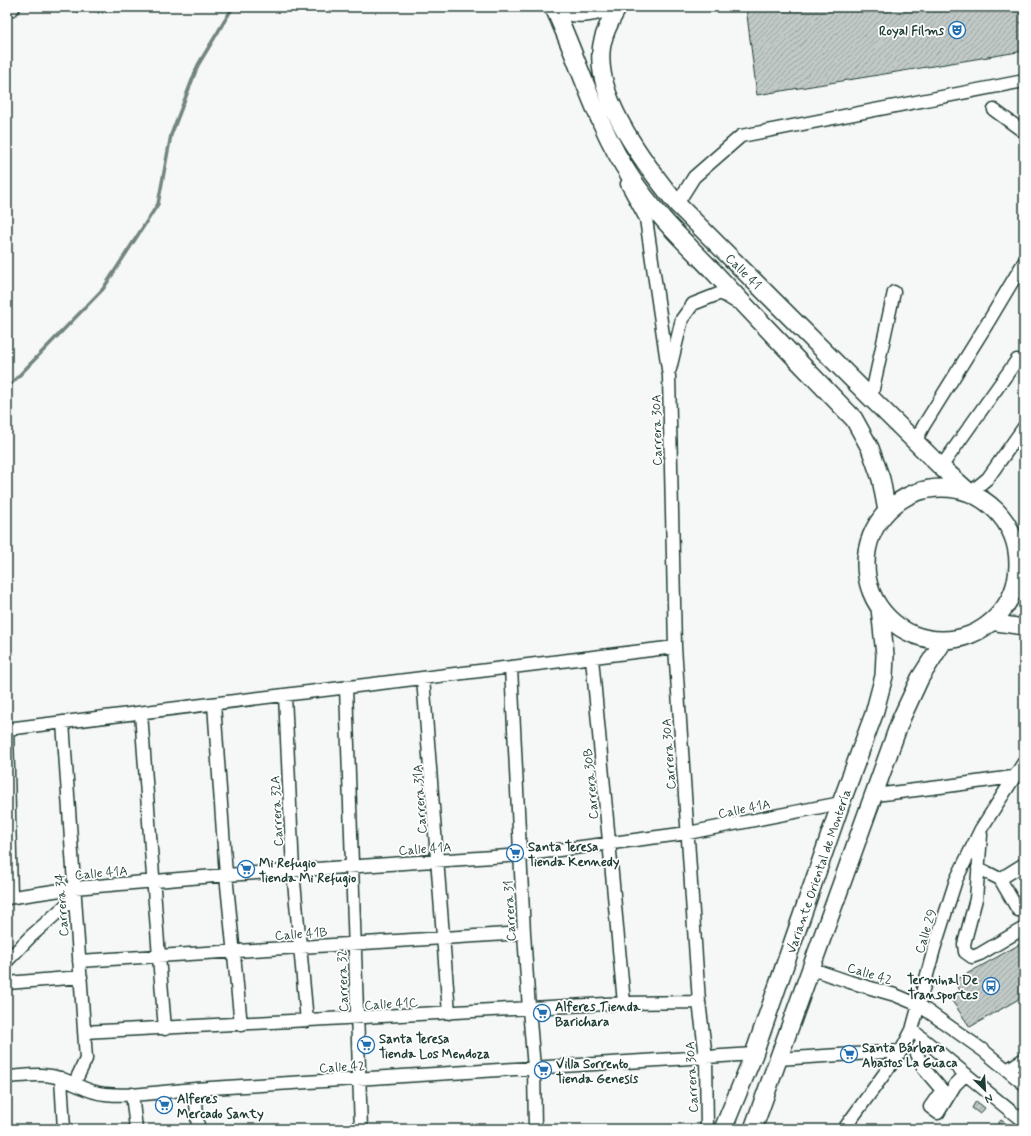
<svg xmlns="http://www.w3.org/2000/svg" width="1031" height="1136" viewBox="0 0 1031 1136" font-family="Mynerve,sans-serif">
<style>
.lines{fill:none;stroke-linecap:round;stroke-linejoin:round}
.stream{stroke:#72857f;stroke-width:3.5}
.building{fill:url(#building-hatch);stroke:#1f3d34}
.minor-casing{stroke:#1f3d34;stroke-width:15}
.major-casing{stroke:#1f3d34;stroke-width:18}
.highway-casing{stroke:#1f3d34;stroke-width:20}
.path{stroke:#1f3d34;stroke-width:2;stroke-dasharray:1 3;stroke-linecap:butt}
.minor{stroke:#fff;stroke-width:12}
.major{stroke:#fff;stroke-width:15}
.highway{stroke:#fff;stroke-width:17}
.path-bridge{stroke:#1f3d34;stroke-width:2;stroke-dasharray:1 3;stroke-linecap:butt}
.labels{text-anchor:middle;stroke-width:3.5;stroke-linejoin:round;paint-order:stroke}
.poi-label{font-size:13px;font-weight:bold;fill:#1f3d34;stroke:#fff;text-anchor:start}
.street-label{font-size:13px;fill:#1f3d34;stroke:#fff}
</style>
<defs>
<pattern id="building-hatch" width="6" height="6" patternUnits="userSpaceOnUse"><rect width="6" height="6" fill="#c0c9c6"/><path d="M-1 1l2-2M0 6l6-6M5 7l2-2" fill="none" stroke="#9ba4a2"/></pattern>
</defs>
<rect width="100%" height="100%" fill="#f6f7f7"/>
<filter id="ink" filterUnits="userSpaceOnUse"><feTurbulence type="fractalNoise" baseFrequency=".025" numOctaves="2"/><feDisplacementMap in="SourceGraphic" scale="8" xChannelSelector="R" yChannelSelector="G"/><feConvolveMatrix kernelMatrix="1 2 1 2 8 2 1 2 1" color-interpolation-filters="sRGB"/></filter>
<g filter="url(#ink)">
<g class="lines">
<!-- stream -->
<path class="stream" d="M7 388 103 289 158 204 171 135 198 65 233 7"/>
</g>
<!-- building -->
<path class="building" d="M746 7H1024V51L757 95Z
M1024 942V996L970 1027 950 998 961 992 954 981Z
M976 1101 985 1108 980 1114 972 1108Z
M1001 1120 1014 1129H994Z"/>
<g class="lines">
<!-- minor casing -->
<g class="minor-casing">
<path id="minor" d="M994 110 1024 132
M627 184 646 219 669 376 675 647 699 1002 706 1057 707 1129
M677 204 694 177 741 136 1024 81
M670 369 682 319 693 304 721 293 736 302
M871 398 894 292
M915 442 924 425 987 324 1024 262
M941 467 1017 360
M970 493 988 478 1024 427
M592 658 624 1003
M511 667 524 933 529 1009 534 1068 535 1129
M423 678 449 1013
M346 687 361 1129
M285 695 293 871 307 1021
M214 704 226 875 241 1025
M141 713 159 957 165 1029
M63 722 86 1059 74 1084
M7 729 675 647
M7 729 11 897
M875 795 940 787 1013 777
M981 835 976 899 964 944 965 952 972 957 980 954 1024 928
M978 868 1000 879 1018 910
M1000 879 1024 864
M7 898 74 888 226 875 521 855 688 833 841 803
M7 961 30 937 75 897
M79 961 524 933
M812 969 850 982 895 995 919 1005 984 1051 1024 1084
M7 983 81 977
M912 1030 1024 1122
M84 1032 624 1003 699 1002
M924 1040 919 1047 917 1054 924 1069 942 1090 930 1107 938 1113 955 1085 966 1074
M778 1059 901 1051
M1007 1070 1024 1059
M7 1077C25 1076 45 1072 62 1079 77 1084 89 1093 105 1094 135 1097 166 1091 195 1089L754 1054
M61 1078 64 1129
M195 1089 198 1129
M132 1094 136 1129
M844 1129 901 1051 912 1030 934 949 956 880 981 829 1024 762"/>
</g>
<!-- major casing -->
<g class="major-casing">
<path id="major" d="M1013 536 1024 548
M990 622 1024 627"/>
</g>
<!-- highway casing -->
<g class="highway-casing">
<path id="highway" d="M552 7C570 15 590 15 609 7
M618 7C610 21 602 36 601 52 597 102 647 167 677 204L871 398 941 467 970 493
M7 8 11 7
M554 8C580 64 596 124 630 176 653 212 685 242 714 272 760 322 807 370 854 419L870 448 881 479 887 511
M866 564a76 76 0 1 1 152 0a76 76 0 1 1-152 0Z
M723 1129 754 1054 841 803 874 714 884 676 885 655 880 608
M753 1129 901 719 920 678 944 640"/>
</g>
<!-- path -->
<path class="path" d="M73 7 74 12 118 7
M106 12 130 10V7"/>
<!-- minor -->
<use href="#minor" class="minor"/>
<!-- major -->
<use href="#major" class="major"/>
<!-- highway -->
<use href="#highway" class="highway"/>
<!-- path-bridge -->
<path class="path-bridge" d="M95 7 96 13 106 12"/>
</g>
</g>
<!-- icons -->
<defs>
<g id="theatre-ring" transform="scale(0.9)"><circle r="9.5" fill="#fff" stroke="#1f6fb2" stroke-width="1.5"/><path d="M-5-5.5Q0-4 5-5.5V0Q5 5 0 6Q-5 5-5 0ZM-3.3-2.5H-1v1.5H-3.3ZM1-2.5H3.3v1.5H1ZM-2.8 1Q0 5.5 2.8 1Z" fill="#1f6fb2"/></g>
<g id="supermarket-ring" transform="scale(0.9)"><circle r="9.5" fill="#fff" stroke="#1f6fb2" stroke-width="1.5"/><path d="M-6-5.5h2.5l.6 2H6L4.5 2H-2.5L-4.4-4H-6ZM-1.5 3.2a1.3 1.3 0 1 0 .1 0ZM3 3.2a1.3 1.3 0 1 0 .1 0Z" fill="#1f6fb2"/></g>
<g id="bus-ring" transform="scale(0.9)"><circle r="9.5" fill="#fff" stroke="#1f6fb2" stroke-width="1.5"/><path d="M-5-6H5V4H4V6H2V4H-2V6H-4V4H-5ZM-3.5-4V0h7V-4ZM-3.5 1.2v1.5H-2V1.2ZM2 1.2v1.5H3.5V1.2Z" fill="#1f6fb2"/></g>
</defs>
<g fill-rule="evenodd">
<use href="#theatre-ring" x="957" y="30"/>
<use href="#supermarket-ring" x="515" y="853"/>
<use href="#supermarket-ring" x="246" y="869"/>
<use href="#bus-ring" x="991" y="986"/>
<use href="#supermarket-ring" x="542" y="1013"/>
<use href="#supermarket-ring" x="366" y="1045"/>
<use href="#supermarket-ring" x="849" y="1054"/>
<use href="#supermarket-ring" x="543" y="1070"/>
<use href="#supermarket-ring" x="164" y="1105"/>
</g>
<g class="labels">
<!-- poi labels -->
<g class="poi-label">
<text x="944" y="35" text-anchor="end">Royal Films</text>
<text x="528" y="851">Santa Teresa<tspan x="528" dy="15">Tienda Kennedy</tspan></text>
<text x="259" y="867">Mi Refugio<tspan x="259" dy="15">Tienda Mi Refugio</tspan></text>
<text x="978" y="984" text-anchor="end">Terminal De<tspan x="978" dy="15">Transportes</tspan></text>
<text x="555" y="1011">Alferes Tienda<tspan x="555" dy="15">Barichara</tspan></text>
<text x="379" y="1043">Santa Teresa<tspan x="379" dy="15">Tienda Los Mendoza</tspan></text>
<text x="862" y="1052">Santa Bárbara<tspan x="862" dy="15">Abastos La Guaca</tspan></text>
<text x="556" y="1068">Villa Sorrento<tspan x="556" dy="15">Tienda Genesis</tspan></text>
<text x="177" y="1103">Alferes<tspan x="177" dy="15">Mercado Santy</tspan></text>
</g>
<!-- street labels -->
<g class="street-label">
<text transform="translate(744 271) rotate(45)" y="5">Calle 41</text>
<text transform="translate(656 430) rotate(-91)" y="5">Carrera 30A</text>
<text transform="translate(668 754) rotate(-94)" y="5">Carrera 30A</text>
<text transform="translate(590 784) rotate(-95)" y="5">Carrera 30B</text>
<text transform="translate(419 799) rotate(-94)" y="5">Carrera 31A</text>
<text transform="translate(744 808) rotate(-11)" y="5">Calle 41A</text>
<text transform="translate(276 811) rotate(-93)" y="5">Carrera 32A</text>
<text transform="translate(425 848) rotate(-4)" y="5">Calle 41A</text>
<text transform="translate(818 871) rotate(-71)" y="5">Variante Oriental de Montería</text>
<text transform="translate(101 872) rotate(-5)" y="5">Calle 41A</text>
<text transform="translate(61 905) rotate(-94)" y="5">Carrera 34</text>
<text transform="translate(509 911) rotate(-93)" y="5">Carrera 31</text>
<text transform="translate(925 931) rotate(-73)" y="5">Calle 29</text>
<text transform="translate(301 933) rotate(-4)" y="5">Calle 41B</text>
<text transform="translate(870 973) rotate(17)" y="5">Calle 42</text>
<text transform="translate(342 981) rotate(-92)" y="5">Carrera 32</text>
<text transform="translate(391 1003) rotate(-3)" y="5">Calle 41C</text>
<text transform="translate(342 1066) rotate(-3)" y="5">Calle 42</text>
<text transform="translate(691 1077) rotate(-93)" y="5">Carrera 30A</text>
</g>
</g>
<!-- margin -->
<rect width="1031" height="1136" fill="none" stroke="#fff" stroke-width="24"/>
<rect x="12" y="12" width="1007" height="1112" fill="none" stroke="#1f3d34" stroke-width="1.5" filter="url(#ink)"/>
<!-- north arrow -->
<g transform="translate(985 1090) rotate(155)" stroke="#ffffff" stroke-width="3" paint-order="stroke">
<path d="M0-3L7 15L0 10L-7 15Z" fill="#1f3d34"/>
<text y="-6" font-size="11" font-weight="bold" text-anchor="middle" fill="#1f3d34">N</text>
</g>
</svg>
